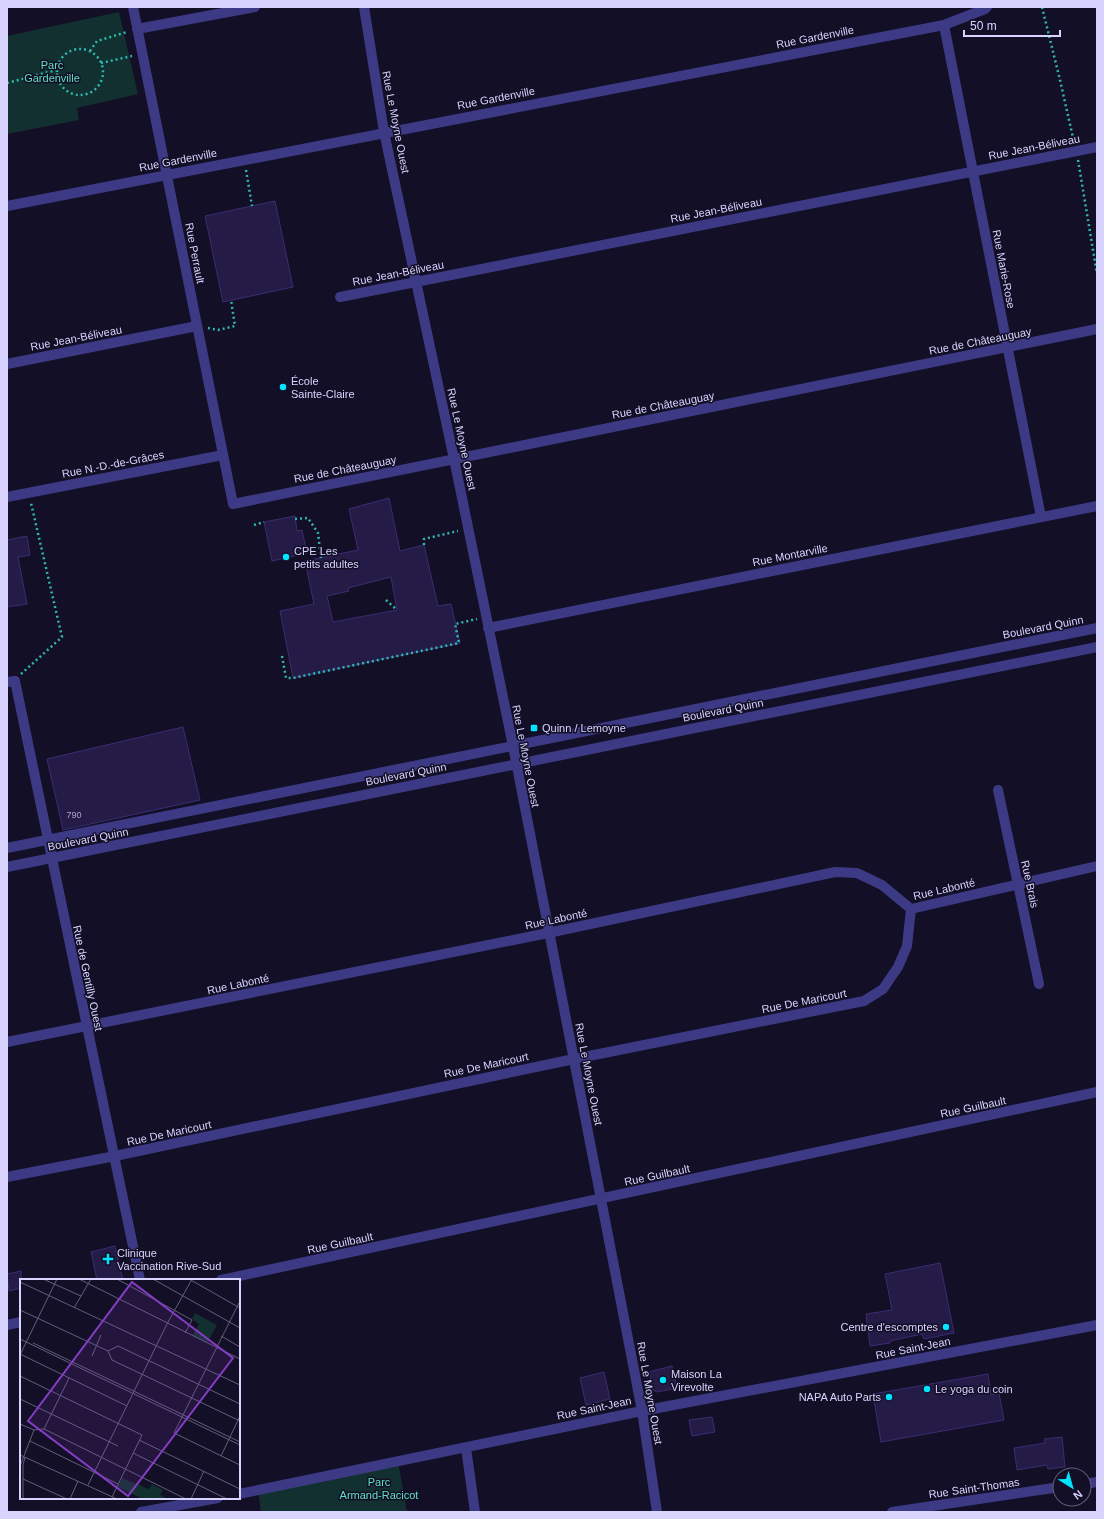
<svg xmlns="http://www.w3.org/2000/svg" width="1104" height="1519" viewBox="0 0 1104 1519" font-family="Arial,sans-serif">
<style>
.green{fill:#12302f}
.building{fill:#241b47;stroke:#3b2d73;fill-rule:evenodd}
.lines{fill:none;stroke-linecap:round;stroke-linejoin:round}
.path{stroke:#2fb8b0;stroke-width:2.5;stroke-dasharray:2 3;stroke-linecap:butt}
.minor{stroke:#3d3a85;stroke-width:10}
.poi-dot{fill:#00e5ff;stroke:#130f26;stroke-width:1.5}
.labels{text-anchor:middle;stroke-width:3;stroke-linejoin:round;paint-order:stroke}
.number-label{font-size:9px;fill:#aca6d1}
.street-label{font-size:11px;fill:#d9d4ff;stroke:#130f26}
.park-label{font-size:11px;fill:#5fe0c0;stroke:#130f26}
.poi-label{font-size:11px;fill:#d9d4ff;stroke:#130f26;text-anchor:start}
.inset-road{fill:none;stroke:#625e7d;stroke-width:1}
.view{fill:#843dc5;fill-opacity:0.15;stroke:#843dc5;stroke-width:2}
.inset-edge{fill:none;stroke:#d9d4ff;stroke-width:2}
</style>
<rect width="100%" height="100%" fill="#130f26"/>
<!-- green -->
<path class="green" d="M119 12 138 94 77 108 79 120 7 134V36Z
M398 1461 407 1512H261L258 1491Z"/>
<!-- building -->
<path class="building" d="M275 201 293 287 223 302 205 216Z
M389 498 400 551 424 545 438 606 451 604 460 643 293 678 280 611 314 604 305 561 358 550 349 509ZM391 577 397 610 333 622 327 596 349 591 348 588Z
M295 516 297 531 302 530 307 553 272 561 264 522Z
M27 536 30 555 18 557 27 604 7 607V540Z
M183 727 200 800 63 830 47 759Z
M115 1246 123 1280H97L91 1252Z
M940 1263 954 1333 924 1339 922 1334 890 1341V1343L870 1346 866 1314 892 1310 885 1274Z
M21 1271V1288L9 1291 7 1274Z
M672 1366 677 1388 657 1392 653 1390 649 1372Z
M604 1372 610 1399 586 1405 580 1378Z
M988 1374 991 1395 999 1393 1004 1420 881 1442 873 1394Z
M712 1417 715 1432 692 1436 689 1420Z
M1062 1437 1065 1467 1048 1469 1047 1465 1017 1470 1014 1448 1045 1443 1044 1439Z"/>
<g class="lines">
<!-- path -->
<path class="path" d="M1042 7 1060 80 1074 142
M57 72a23 23 0 1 1 46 0a23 23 0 1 1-46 0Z
M90 51 97 41 127 32
M101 63 132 56
M7 83 56 70
M1078 160 1097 274
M246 170 252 206
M208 328 218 330 235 326 231 300
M295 519 308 518 318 533 321 558
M254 525 264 522
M424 545V539L458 531
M386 600 397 610
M282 656 286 678H293L459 643 455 624 477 619
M21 674 62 637 31 503"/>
<!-- minor -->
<path class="minor" d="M133 7 233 504 1097 329
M364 7 384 132 454 459 513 746 601 1199 642 1411 657 1512
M944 25 1041 517
M137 29 255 7
M7 206 944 25 985 9 987 7
M340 297 1097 147
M7 364 197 326
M7 497 223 455
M488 628 1097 506
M7 682 15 681 140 1280
M998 790 1039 984
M7 848 1097 628
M7 867 1097 647
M911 909 1097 866
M7 1042 548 933 835 872 857 873 882 885 911 909
M7 1177 115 1156 574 1059 864 1001 883 989 898 967 907 946 911 909
M221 1280 1097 1092
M7 1325 21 1322
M466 1448 475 1512
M1084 1484 1097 1482
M239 1494 642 1411 1097 1325
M141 1512 218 1498
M892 1512 1060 1487"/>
</g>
<!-- markers -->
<g class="poi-dot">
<circle cx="283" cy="387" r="4"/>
<circle cx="286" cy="557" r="4"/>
<rect x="530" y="724" width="8" height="8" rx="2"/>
<path d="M106 1253h4v4h4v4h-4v4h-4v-4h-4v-4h4z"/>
<circle cx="946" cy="1327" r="4"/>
<circle cx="663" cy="1380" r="4"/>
<circle cx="927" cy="1389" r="4"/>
<circle cx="889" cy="1397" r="4"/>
</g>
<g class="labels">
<!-- number labels -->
<g class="number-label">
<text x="74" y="818">790</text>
</g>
<!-- street labels -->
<g class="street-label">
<text transform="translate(815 37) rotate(-11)" y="4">Rue Gardenville</text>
<text transform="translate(496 98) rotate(-11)" y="4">Rue Gardenville</text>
<text transform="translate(396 122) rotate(79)" y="4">Rue Le Moyne Ouest</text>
<text transform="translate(1034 147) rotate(-11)" y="4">Rue Jean-Béliveau</text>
<text transform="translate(178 160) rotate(-11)" y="4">Rue Gardenville</text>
<text transform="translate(716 210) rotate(-11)" y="4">Rue Jean-Béliveau</text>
<text transform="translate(195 253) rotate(79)" y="4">Rue Perrault</text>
<text transform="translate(1004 269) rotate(79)" y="4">Rue Marie-Rose</text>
<text transform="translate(398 273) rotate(-11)" y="4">Rue Jean-Béliveau</text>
<text transform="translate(76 338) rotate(-11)" y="4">Rue Jean-Béliveau</text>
<text transform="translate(980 341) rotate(-11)" y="4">Rue de Châteauguay</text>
<text transform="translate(663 405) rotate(-11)" y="4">Rue de Châteauguay</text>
<text transform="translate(462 439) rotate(78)" y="4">Rue Le Moyne Ouest</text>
<text transform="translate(113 464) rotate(-11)" y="4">Rue N.-D.-de-Grâces</text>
<text transform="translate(345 469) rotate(-11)" y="4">Rue de Châteauguay</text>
<text transform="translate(790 555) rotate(-11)" y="4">Rue Montarville</text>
<text transform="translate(1043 627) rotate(-11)" y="4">Boulevard Quinn</text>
<text transform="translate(723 710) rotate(-11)" y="4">Boulevard Quinn</text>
<text transform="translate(526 756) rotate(79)" y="4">Rue Le Moyne Ouest</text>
<text transform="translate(406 774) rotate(-11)" y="4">Boulevard Quinn</text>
<text transform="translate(88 839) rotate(-11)" y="4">Boulevard Quinn</text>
<text transform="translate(1030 884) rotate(78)" y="4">Rue Brais</text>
<text transform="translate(944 889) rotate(-13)" y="4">Rue Labonté</text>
<text transform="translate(556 919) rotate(-12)" y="4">Rue Labonté</text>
<text transform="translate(88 978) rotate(78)" y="4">Rue de Gentilly Ouest</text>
<text transform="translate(238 984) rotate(-12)" y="4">Rue Labonté</text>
<text transform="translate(804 1001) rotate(-11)" y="4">Rue De Maricourt</text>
<text transform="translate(486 1065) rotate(-12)" y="4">Rue De Maricourt</text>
<text transform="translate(589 1074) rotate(79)" y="4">Rue Le Moyne Ouest</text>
<text transform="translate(973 1107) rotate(-12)" y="4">Rue Guilbault</text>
<text transform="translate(169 1133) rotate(-12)" y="4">Rue De Maricourt</text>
<text transform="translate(657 1175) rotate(-12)" y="4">Rue Guilbault</text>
<text transform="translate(340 1243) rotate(-12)" y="4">Rue Guilbault</text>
<text transform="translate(913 1348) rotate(-11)" y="4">Rue Saint-Jean</text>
<text transform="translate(650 1393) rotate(80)" y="4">Rue Le Moyne Ouest</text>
<text transform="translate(594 1408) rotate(-12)" y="4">Rue Saint-Jean</text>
<text transform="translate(974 1488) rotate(-8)" y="4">Rue Saint-Thomas</text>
</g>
<!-- park labels -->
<g class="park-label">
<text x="52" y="69">Parc<tspan x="52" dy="13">Gardenville</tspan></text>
<text x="379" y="1486">Parc<tspan x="379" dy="13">Armand-Racicot</tspan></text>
</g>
<!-- poi labels -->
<g class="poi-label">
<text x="291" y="385">École<tspan x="291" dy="13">Sainte-Claire</tspan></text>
<text x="294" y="555">CPE Les<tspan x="294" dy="13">petits adultes</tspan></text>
<text x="542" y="732">Quinn / Lemoyne</text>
<text x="117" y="1257">Clinique<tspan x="117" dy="13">Vaccination Rive-Sud</tspan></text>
<text x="938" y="1331" text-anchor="end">Centre d'escomptes</text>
<text x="671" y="1378">Maison La<tspan x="671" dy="13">Virevolte</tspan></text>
<text x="935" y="1393">Le yoga du coin</text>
<text x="881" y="1401" text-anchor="end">NAPA Auto Parts</text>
</g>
</g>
<!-- overview -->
<g transform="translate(20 1279)">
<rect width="220" height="220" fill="#130f26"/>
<path d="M175 34 197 46 187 64 172 57 179 45 172 40ZM102 199 129 210 132 205 143 211 140 216 148 220H123L98 208Z" fill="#12302f"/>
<path class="inset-road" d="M23 0 61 17M59 0 220 80M97 0 172 41 165 54M133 0 220 49M169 0 220 29M0 3 220 106M220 22 154 154 220 186M54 29 71 0M0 31 88 72 92 81 220 142M201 57 220 68M0 60 220 166M13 64 220 163M88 72 98 67 220 125M0 75 107 127M0 76 37 0M72 77 81 56M0 97 122 156 92 218M0 120 98 167M0 145 14 151 24 150 166 220M24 150 49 99M119 161 220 210M10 162 98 205M113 174 207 220M0 176 97 220M201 177 220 137M0 187 14 151M3 200 47 220M68 206 147 45 172 0M3 220V186L5 178M50 220 58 202M171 220 184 192"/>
<path class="view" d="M112 3 213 79 108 217 8 142Z"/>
<rect width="220" height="220" class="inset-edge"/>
</g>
<!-- border -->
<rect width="1104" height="1519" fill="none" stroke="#d9d4ff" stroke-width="16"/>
<!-- north arrow -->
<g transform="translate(1072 1487) rotate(143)"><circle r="19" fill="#130f26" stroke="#625e7d"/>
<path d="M0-3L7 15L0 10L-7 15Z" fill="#00e5ff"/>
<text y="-6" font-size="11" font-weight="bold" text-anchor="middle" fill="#d9d4ff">N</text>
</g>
<!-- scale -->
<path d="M964 30v6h96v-6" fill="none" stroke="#d9d4ff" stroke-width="2"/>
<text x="970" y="30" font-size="12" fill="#d9d4ff" stroke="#130f26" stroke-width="3" paint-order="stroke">50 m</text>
</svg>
